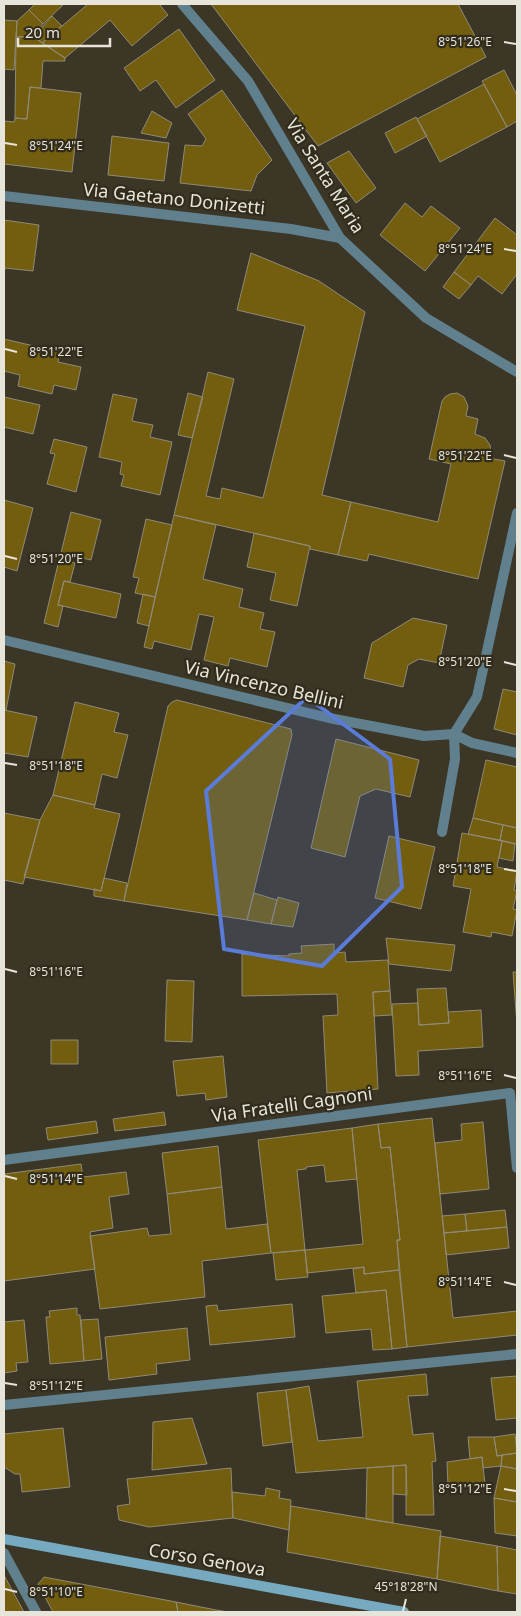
<svg xmlns="http://www.w3.org/2000/svg" width="521" height="1616" viewBox="0 0 521 1616" font-family="'Noto Sans',sans-serif">
<style>
.building{fill:#725e0e;stroke:#908a76}
.lines{fill:none;stroke-linecap:round;stroke-linejoin:round}
.minor{stroke:#60808e;stroke-width:10}
.secondary{stroke:#75aac0;stroke-width:10}
.marked{fill:#5a7bd8;fill-opacity:0.2;stroke:#5a7bd8;stroke-width:4;stroke-linejoin:round}
.ticks{fill:none;stroke:#e7e4d9;stroke-width:2}
.labels{text-anchor:middle;stroke-width:4.5;stroke-linejoin:round;paint-order:stroke}
.street-label{font-size:18px;fill:#e7e4d9;stroke:#312c1b}
.ticks-label{font-size:12px;text-anchor:middle;fill:#e7e4d9;stroke:#312c1b;stroke-width:4.5;stroke-linejoin:round;paint-order:stroke}
</style>
<rect width="100%" height="100%" fill="#3b3625"/>
<!-- building -->
<path class="building" d="M35 4H64L43 24 29 10Z
M88 4H159L168 15 132 46 110 20 65 58 42 43Z
M211 4H458L486 57 318 146Z
M29 10 43 24 34 37H16L17 21Z
M52 16 62 26 42 43 34 37Z
M4 20 17 21 14 70 4 69Z
M179 29 215 80 176 108 156 80 140 91 124 68Z
M16 37H34L65 58V61H43L41 88 30 87 27 119 15 118Z
M504 70 517 95V121L507 127 482 81Z
M484 84 507 127 440 162 417 119Z
M30 87 81 93 72 172 4 164V121L14 122 15 118 27 119Z
M222 90 272 160 257 175 251 191 180 183 185 145 202 146 206 139 188 114Z
M152 111 172 123 166 138 141 133Z
M416 117 427 136 395 153 385 133Z
M112 136 169 143 164 181 108 175Z
M349 151 376 188 356 203 327 163Z
M405 203 422 217 431 206 460 228 425 271 380 235Z
M495 218 517 235V274L502 294 478 276 471 285 454 272Z
M4 220 39 225 33 271 5 268 4 274Z
M251 253 319 281 365 312 322 495 351 502 338 555 310 549V546L174 515 208 372 234 379 206 496 220 499 222 488 263 498 305 326 237 310Z
M454 272 471 285 459 299 443 287Z
M4 339 60 352 58 362 81 367 76 390 54 385 52 394 18 386 20 375 4 371Z
M188 393 203 397 192 438 178 435Z
M457 393 464 397 468 406 466 416 478 419 475 434 485 438 490 445 491 452 489 458 505 461 478 579 369 554 367 561 338 555 351 502 438 522 451 464 429 459 442 401 445 397 450 394Z
M113 394 137 399 132 421 153 425 150 437 172 442 160 495 121 486 124 475 120 474 122 462 99 457Z
M4 397 40 405 33 434 4 427Z
M54 439 87 447 76 492 47 484 55 454 50 453Z
M4 500 33 508 17 571 4 567Z
M71 512 101 520 91 560 61 553Z
M174 515 216 525 203 579 243 589 239 607 264 613 260 629 275 632 267 667 230 658 228 666 204 660 214 617 199 614 191 650 154 641 152 649 144 647Z
M146 519 172 525 155 597 135 593 139 578 133 577Z
M254 533 310 546 297 606 270 600 276 573 247 567Z
M59 560 75 563 70 582 64 581 58 605 63 606 58 627 44 623Z
M64 581 121 594 116 618 58 605Z
M143 594 155 597 149 626 137 623Z
M413 618 447 625 439 663 419 659 408 665 403 687 364 678 372 643Z
M4 661 15 664 6 710H4Z
M503 689 517 692V735L494 729Z
M177 700 291 729 292 735 247 920 124 901 168 706 172 702Z
M75 702 119 713 114 732 128 735 117 778 102 774 95 805 53 795Z
M4 710 37 717 28 757 4 753Z
M336 739 419 760 410 797 376 789 360 796 345 857 311 848Z
M486 760 517 767V828L473 818Z
M53 795 95 805 94 808 120 814 101 891 24 877 40 820Z
M4 813 40 820 23 884 4 880Z
M473 818 503 825 500 840 468 834Z
M503 825 517 828V844L500 840Z
M462 833 502 841 497 867 517 871 514 890 517 891 513 909 517 910 512 936 492 932 491 937 463 932 471 889 453 886Z
M389 836 435 847 421 909 375 898Z
M502 841 515 844 513 861 499 858Z
M104 878 127 883 124 901 94 896V889L101 891Z
M254 893 277 900 271 924 247 920Z
M278 897 299 903 293 927 271 924Z
M386 938 455 945 451 971 389 964Z
M334 944V953L345 952 346 962 388 960 390 991 373 992 378 1089 327 1093 323 1016 338 1015 337 994 242 996V954L289 956V954L302 953 301 946Z
M513 972H517V1024Z
M167 980 194 981 192 1042 165 1041Z
M446 988 449 1023 419 1025 417 989Z
M390 991 392 1015 374 1016 373 992Z
M418 1003 419 1025 449 1023 448 1012 481 1010 483 1047 418 1051 419 1075 396 1076 392 1004Z
M51 1040H78V1064H51Z
M223 1056 227 1097 206 1100 205 1093 177 1096 173 1061Z
M164 1112 166 1125 115 1131 113 1119Z
M432 1118 453 1318 517 1311V1335L407 1347 397 1240H400L390 1147 381 1148 378 1124Z
M96 1121 98 1133 48 1140 46 1128Z
M483 1122 489 1189 440 1194 435 1143 462 1140 461 1124Z
M378 1124 381 1148 390 1147 400 1240H397L399 1270 364 1274V1267L307 1273 305 1250 363 1244 352 1128Z
M352 1128 357 1179 326 1182 324 1165 306 1167V1169L297 1170 305 1250 271 1253 258 1140Z
M218 1146 222 1187 167 1194 162 1153Z
M81 1164 83 1177 126 1172 129 1194 109 1197 113 1228 90 1232 95 1269 4 1281V1174Z
M222 1187 226 1229 267 1224 271 1253 202 1261 205 1297 100 1309 90 1236 147 1228 149 1236 171 1234 167 1194Z
M505 1210 507 1227 467 1231 465 1214Z
M465 1214 467 1231 444 1233 442 1216Z
M507 1227 509 1248 446 1255 444 1233Z
M305 1250 308 1277 276 1280 273 1253Z
M364 1267V1274L399 1270 407 1347 392 1349 386 1290 356 1293 353 1269Z
M386 1290 392 1349 373 1350 371 1329 326 1333 322 1296Z
M292 1304 295 1337 210 1345 206 1306 217 1305 218 1311Z
M77 1308V1315H80L84 1361 50 1364 46 1317H50L49 1311Z
M98 1319 102 1359 84 1361 81 1320Z
M24 1320 28 1362 16 1363 17 1371 4 1373V1322Z
M187 1328 190 1360 156 1364 157 1374 109 1380 105 1337Z
M426 1374 428 1395 408 1396 413 1435 433 1433 436 1461 432 1462 434 1515H406V1465L296 1473 286 1390 309 1386 318 1441 363 1437 357 1381Z
M517 1376V1418L496 1420 491 1378Z
M286 1390 292 1442 263 1446 257 1393Z
M192 1418 207 1464 152 1470 153 1422Z
M63 1428 70 1487 22 1492 20 1474H15L4 1467V1434Z
M515 1434 517 1453 497 1456 494 1437Z
M468 1437H494L497 1456 502 1455 501 1466 483 1468 482 1457 470 1459Z
M517 1453V1469L501 1466 502 1455Z
M482 1457 485 1484 448 1486 447 1462Z
M406 1465 407 1495 393 1494V1466Z
M393 1466V1523L366 1519 367 1468Z
M501 1466 517 1469V1502L494 1498Z
M231 1468 233 1518 149 1527 119 1520 117 1506 130 1504 127 1479Z
M266 1488 280 1491 279 1498 291 1500 289 1530 233 1518 232 1492 265 1496Z
M494 1498 517 1502V1536L495 1533Z
M291 1506 441 1531 437 1579 287 1552Z
M440 1536 497 1546 498 1591 437 1579Z
M497 1546 517 1550V1594L498 1591Z
M4 1575 5 1577 24 1612H4Z
M44 1577 176 1602 178 1612H53L38 1584Z
M176 1602 216 1610 229 1612H178Z"/>
<g class="lines">
<!-- minor -->
<path class="minor" d="M182 4 248 81 340 238 426 318 517 372
M4 196 291 229 340 238
M4 640 329 718 424 736 454 734 472 743 517 753
M442 832 455 759 454 734 477 697 517 513
M4 1160 510 1093 517 1168
M4 1405 517 1354
M4 1553 36 1612"/>
<!-- secondary -->
<path class="secondary" d="M4 1539 404 1612"/>
</g>
<!-- marked area -->
<path class="marked" d="M307 697 390 759 402 887 322 966 224 949 206 791Z"/>
<!-- ticks -->
<path class="ticks" d="M504 42 516 44M5 143 17 145M504 249 516 251M5 349 17 352M504 455 516 458M5 556 17 559M504 662 516 665M5 763 17 765M504 869 516 871M5 969 17 972M504 1075 516 1078M5 1176 17 1179M504 1282 516 1285M5 1383 17 1385M504 1489 516 1491M5 1589 17 1592M403 1611 406 1599"/>
<g class="labels">
<!-- street labels -->
<g class="street-label">
<text transform="translate(325 176) rotate(58)" y="6">Via Santa Maria</text>
<text transform="translate(174 199) rotate(6)" y="6">Via Gaetano Donizetti</text>
<text transform="translate(264 685) rotate(13)" y="6">Via Vincenzo Bellini</text>
<text transform="translate(292 1105) rotate(-8)" y="6">Via Fratelli Cagnoni</text>
<text transform="translate(207 1560) rotate(10)" y="6">Corso Genova</text>
</g>
</g>
<g class="ticks-label">
<text x="465" y="46">8°51'26"E</text>
<text x="56" y="150">8°51'24"E</text>
<text x="465" y="253">8°51'24"E</text>
<text x="56" y="356">8°51'22"E</text>
<text x="465" y="460">8°51'22"E</text>
<text x="56" y="563">8°51'20"E</text>
<text x="465" y="666">8°51'20"E</text>
<text x="56" y="770">8°51'18"E</text>
<text x="465" y="873">8°51'18"E</text>
<text x="56" y="976">8°51'16"E</text>
<text x="465" y="1080">8°51'16"E</text>
<text x="56" y="1183">8°51'14"E</text>
<text x="465" y="1286">8°51'14"E</text>
<text x="56" y="1390">8°51'12"E</text>
<text x="465" y="1493">8°51'12"E</text>
<text x="406" y="1591">45°18'28"N</text>
<text x="56" y="1596">8°51'10"E</text>
</g>
<!-- border -->
<rect width="521" height="1616" fill="none" stroke="#e7e4d9" stroke-width="10"/>
<!-- scale -->
<path d="M18 38v8h92v-8" fill="none" stroke="#e7e4d9" stroke-width="2.5"/>
<text x="25" y="38" font-size="15" fill="#e7e4d9" stroke="#312c1b" stroke-width="4" paint-order="stroke">20 m</text>
</svg>
